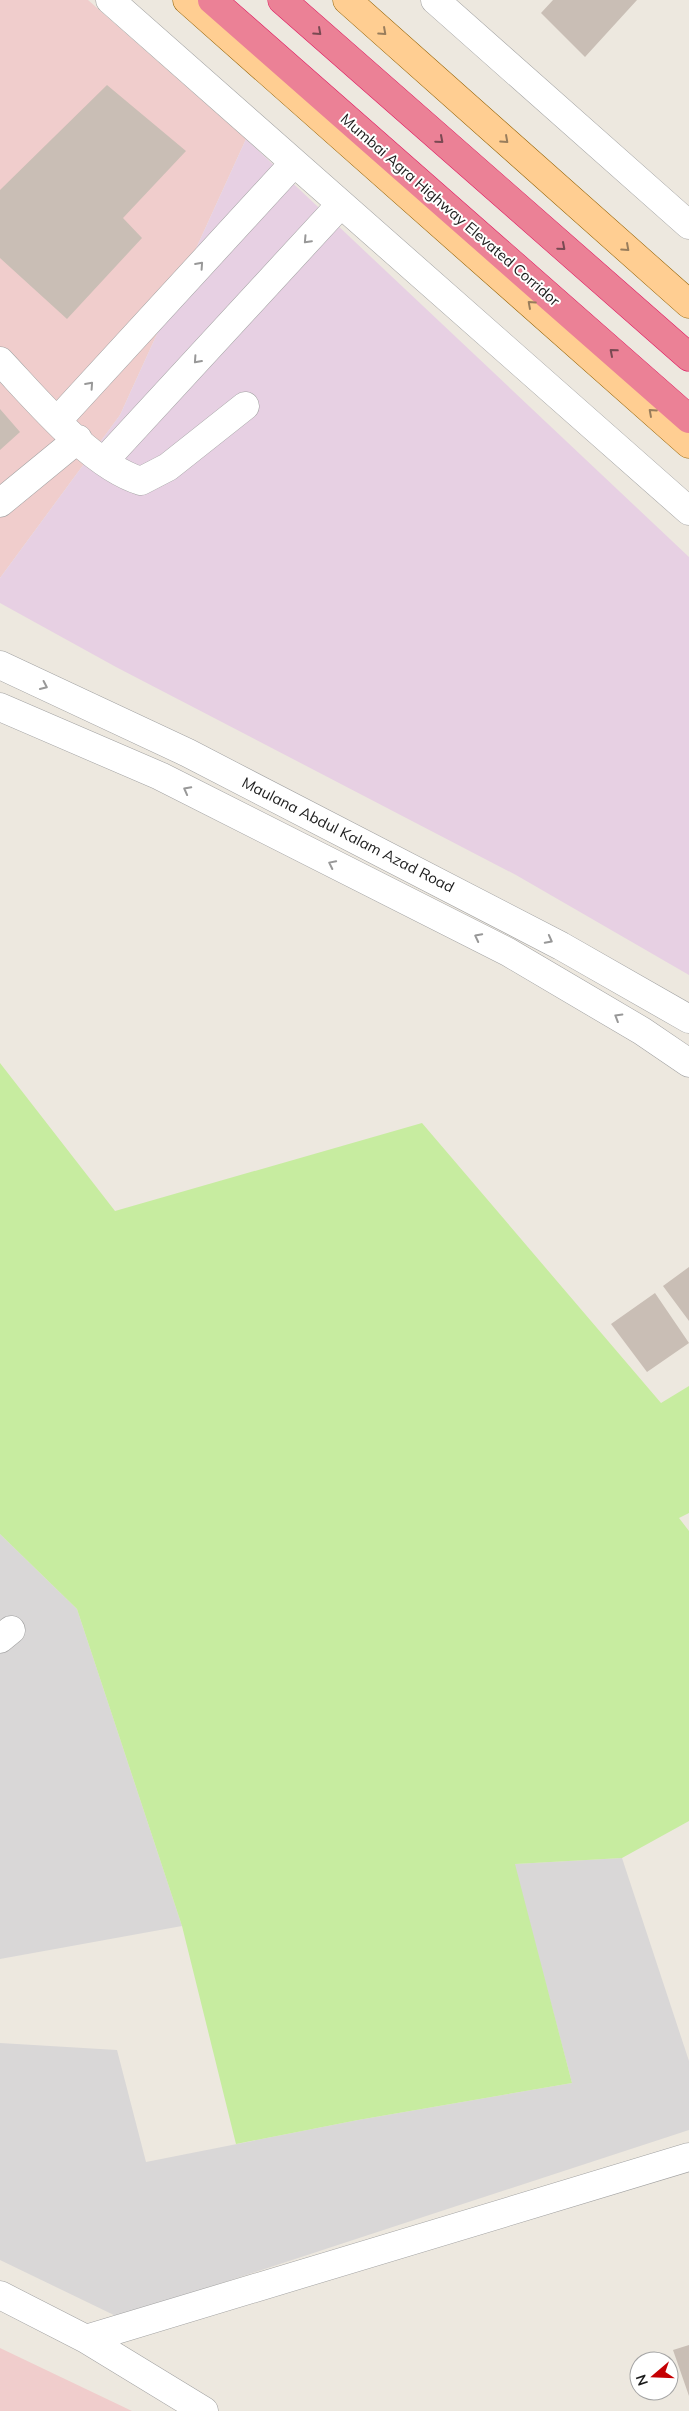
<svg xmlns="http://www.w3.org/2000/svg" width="689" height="2411" viewBox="0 0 689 2411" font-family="Mulish,sans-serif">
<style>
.residential{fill:#d9d7d7}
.commercial{fill:#f0cdcc}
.industrial{fill:#e7d0e3}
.grass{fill:#c7eca0}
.building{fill:#c9beb5}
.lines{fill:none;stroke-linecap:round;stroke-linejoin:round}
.minor-casing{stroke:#a2a2a2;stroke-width:29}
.major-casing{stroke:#915f00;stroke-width:29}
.highway-casing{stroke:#de1960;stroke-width:29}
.minor{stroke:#fff;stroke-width:28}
.major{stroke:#ffce92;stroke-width:28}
.highway{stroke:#eb8196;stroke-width:28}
.oneway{stroke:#794952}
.oneway2{stroke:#987d5c}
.oneway3{stroke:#989898}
.labels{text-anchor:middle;stroke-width:4;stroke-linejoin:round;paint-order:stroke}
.street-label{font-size:15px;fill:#1b1b1b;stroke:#fff}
</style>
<rect width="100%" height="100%" fill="#ede8df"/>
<!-- residential -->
<path class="residential" d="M0 1534 77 1609 182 1926 0 1959Z
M622 1858 689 2061V2130L118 2317 0 2260V2043L117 2050 146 2162 358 2120 572 2083 514 1864Z"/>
<!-- commercial -->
<path class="commercial" d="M0 0H88L246 139 120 415 0 578Z
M0 2348 132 2411H0Z"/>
<!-- industrial -->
<path class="industrial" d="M246 139 689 557V975L516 875 116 667 0 603V578L120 415Z"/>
<!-- grass -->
<path class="grass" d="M0 1063 115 1211 422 1123 661 1403 689 1386V1513L679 1518 689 1531V1821L622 1858 515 1864 572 2083 358 2120 236 2144 182 1926 77 1609 0 1534Z"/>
<!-- building -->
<path class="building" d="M553 0H637L585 57 541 13Z
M107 85 186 151 123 218 142 238 67 319 0 258V190Z
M0 409 20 432 0 450Z
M689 1267V1321L663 1286Z
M655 1293 689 1343 647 1372 611 1324Z
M689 2345V2396L673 2350Z"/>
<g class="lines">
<!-- minor casing -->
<g class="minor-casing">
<path id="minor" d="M110 0 689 511
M435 0 689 225
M0 361C35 398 91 466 141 481L168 467 245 406
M57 421 293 164
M104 461 340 205
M0 503 78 439
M0 665 188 753 561 946 689 1019
M0 707 160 776 508 952 642 1031 689 1063
M0 1639 11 1630
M0 2295 86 2339 204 2411
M86 2339 689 2157"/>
</g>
<!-- major casing -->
<g class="major-casing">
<path id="major" d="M187 0 689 444
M347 0 689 304"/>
</g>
<!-- highway casing -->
<g class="highway-casing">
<path id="highway" d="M212 0 689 419
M282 0 689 357"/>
</g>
<!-- minor -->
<use href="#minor" class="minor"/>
<!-- major -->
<use href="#major" class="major"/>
<!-- highway -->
<use href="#highway" class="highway"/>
</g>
<!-- one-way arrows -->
<defs><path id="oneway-chevron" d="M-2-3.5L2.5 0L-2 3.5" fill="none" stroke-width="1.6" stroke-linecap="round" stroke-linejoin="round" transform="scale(1.25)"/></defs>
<g class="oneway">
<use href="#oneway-chevron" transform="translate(318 32) rotate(42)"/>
<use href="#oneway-chevron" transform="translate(440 140) rotate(41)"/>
<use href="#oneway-chevron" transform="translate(562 247) rotate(41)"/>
<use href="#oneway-chevron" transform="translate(613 352) rotate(-139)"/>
</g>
<g class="oneway2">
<use href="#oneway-chevron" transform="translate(383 32) rotate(42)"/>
<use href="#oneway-chevron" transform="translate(505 140) rotate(42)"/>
<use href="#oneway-chevron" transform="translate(626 248) rotate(42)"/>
<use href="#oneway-chevron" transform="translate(531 304) rotate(-138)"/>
<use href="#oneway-chevron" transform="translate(652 412) rotate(-138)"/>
</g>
<g class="oneway3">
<use href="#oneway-chevron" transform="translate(307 240) rotate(133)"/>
<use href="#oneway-chevron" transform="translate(200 265) rotate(-48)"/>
<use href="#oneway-chevron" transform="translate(197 360) rotate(132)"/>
<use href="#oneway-chevron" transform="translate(90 385) rotate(-48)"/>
<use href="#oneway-chevron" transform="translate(44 686) rotate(25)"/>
<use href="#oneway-chevron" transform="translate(187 790) rotate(-152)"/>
<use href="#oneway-chevron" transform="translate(332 864) rotate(-154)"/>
<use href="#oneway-chevron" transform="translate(478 937) rotate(-153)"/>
<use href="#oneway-chevron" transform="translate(549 940) rotate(28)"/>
<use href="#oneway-chevron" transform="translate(618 1017) rotate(-149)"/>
</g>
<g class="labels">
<!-- street labels -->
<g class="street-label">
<text transform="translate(450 210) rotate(41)" y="5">Mumbai Agra Highway Elevated Corridor</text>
<text transform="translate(348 835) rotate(27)" y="5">Maulana Abdul Kalam Azad Road</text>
</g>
</g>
<!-- north arrow -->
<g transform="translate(654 2376) rotate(251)"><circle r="24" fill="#ffffff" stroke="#a4a4a4"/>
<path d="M0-4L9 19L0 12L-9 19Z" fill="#c50003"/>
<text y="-8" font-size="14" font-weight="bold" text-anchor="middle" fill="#1b1b1b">N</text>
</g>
</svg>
